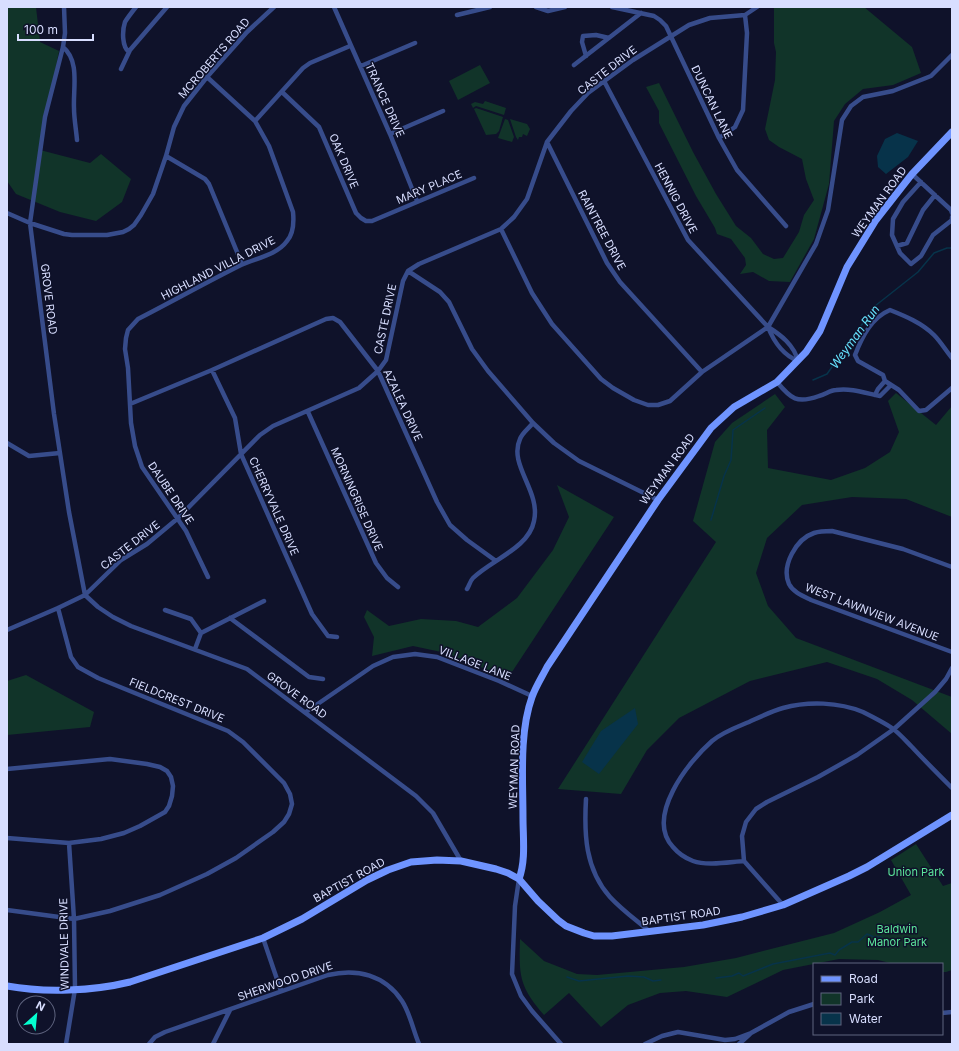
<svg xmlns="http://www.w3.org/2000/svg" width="959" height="1051" viewBox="0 0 959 1051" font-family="Inter,sans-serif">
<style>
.green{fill:#113429}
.water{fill:#07334a}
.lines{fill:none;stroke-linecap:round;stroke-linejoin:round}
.stream{stroke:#07334a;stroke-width:1.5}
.street{stroke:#374c8b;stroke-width:4.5}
.secondary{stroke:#6f94ff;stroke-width:7}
.labels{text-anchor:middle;stroke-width:3;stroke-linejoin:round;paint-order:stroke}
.street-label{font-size:11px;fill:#d8deff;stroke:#0f122a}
.park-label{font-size:11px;fill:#5ce79c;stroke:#0f122a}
.water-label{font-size:12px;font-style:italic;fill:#66e4ff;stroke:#0f122a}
</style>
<rect width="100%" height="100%" fill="#0f122a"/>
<!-- green -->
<path class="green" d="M7 7H36L40 42 59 51 40 150 90 163 101 154 131 179 122 202 96 221 60 212 16 194 7 181Z
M774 7H864L912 47 921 73 893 85 863 89 845 104 834 121 829 184 814 239 790 282 769 281 753 272 740 274 746 265 745 258 731 239 717 234 715 228 696 196 659 123V111L646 87 659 83 693 152 716 194 736 226 751 238 763 254 774 259 783 258 799 232 804 215 814 200 806 179 802 159 779 147 769 140 765 129 775 80 776 52 774 43Z
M480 65 490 83 458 100 449 81Z
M485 101 506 108 504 115 476 106 473 108 471 104 475 102 483 104Z
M476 108 503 117 499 131 496 134 486 135 474 109Z
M505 119 508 120 514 137 512 142 498 138Z
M510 119 527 124 530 129 527 136 523 134 522 137H519L518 140 516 137Z
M896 393 936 425 952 406V517L906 499 852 497 802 505 767 538 756 573 768 606 796 638 952 697V734L912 700 877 679 827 662 750 681 679 718 647 750 621 794 558 789 716 542 693 521 715 442 732 423 775 394 785 407 767 430 768 468 831 480 865 468 890 452 899 432 888 401Z
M557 485 614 517 508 678 446 653 413 646 372 656 374 637 364 617 367 610 389 626 421 619 456 621 478 627 517 598 553 550 569 517Z
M26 675 94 712 90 727 7 735V681Z
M916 844 943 886 952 883V970L946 972H942V964H894L878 960 839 959 783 970 727 997 686 991 660 993 628 1005 601 1027 569 993 544 1015C519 986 519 976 520 939L544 961 577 974 597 975 684 967 736 958 834 933 880 912 911 895 891 860Z"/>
<!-- water -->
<path class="water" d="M897 133 918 141 908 157 886 174 878 167 877 156 885 139Z
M635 708 638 724 599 774 582 762 601 731Z"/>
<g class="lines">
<!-- stream -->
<path class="stream" d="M813 380 827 374 875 306 918 272 934 253 947 248H952
M711 520 724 476 731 460 733 430 765 408
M567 977 579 981 628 976 644 977 653 981 661 980
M716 978 732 976 739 973 743 976 773 964 830 953 835 955 839 950 852 942H858L867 934 874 937H882"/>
<!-- street -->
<path class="street" d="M64 7 65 33 63 47 45 117 30 223 54 414 69 512 85 595 98 607 113 617 131 626 247 669 416 796 433 813 461 861
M334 7 390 134 417 201
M536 7 548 11 565 7
M612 7 654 16 660 20 666 26 719 138 737 170 786 226
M457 15 490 7
M63 47C80 61 73 88 74 108 74 118 76 129 77 140
M129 52C122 47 122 31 125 22 128 17 132 12 136 7
M586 56 582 42 583 36 596 35 609 38
M574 65 641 13
M361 66 415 43
M121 69 130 50 167 7
M207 77 255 121 269 146 293 212C294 222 294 233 287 241 277 255 256 258 241 265 207 282 173 301 138 319L128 330 126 338 125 349 128 368 131 423 135 446 142 467 186 531 208 577
M604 81 688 240 768 327C781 335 794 345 798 361
M282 92 319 127 356 213 361 218 366 221H372L474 178
M255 121 303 68 310 63 350 46
M390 134 443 111
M719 138 735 127 743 110 747 33 745 15
M547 142 607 263 620 282 702 372
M166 156 205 179 209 184 242 264
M912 174 951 210 952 213
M921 182 903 202 893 219 892 235 900 253 911 264 921 256 933 235 952 220V217
M7 213 30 223 64 234 72 235H107L123 232 129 229 134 225 141 215 153 194 166 156 174 127 184 106 207 77 247 32 274 7
M501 229 532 293 552 324 601 379 613 388 634 400 648 405H658L670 401 702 372 768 327 816 244 828 210 842 120 851 106 863 97 893 91 931 76 952 55
M897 246 907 243 923 210 935 195
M408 271 440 292 449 302 472 349 488 371 533 423 554 443 579 461 658 500
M768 327C774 342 783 355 798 361
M952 358C946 351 941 342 934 335 922 323 905 316 890 310 871 318 862 337 855 355L858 361 883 375 885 381 899 390 919 411 926 410 952 388
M212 370 235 418 241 454 312 614 328 636 337 637
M777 382C791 399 797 404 819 396 825 395 830 390 836 390 852 388 865 393 880 396L891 385
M875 395 878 389 885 381
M130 404 212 370 326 319 333 318 340 322 378 371 437 502 450 525 467 540 496 561
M308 412 376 563 387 578 398 587
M7 443 29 456 60 453
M952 567 903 549 832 531C825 531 820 531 814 533 796 539 781 566 789 584 793 592 803 596 811 600L952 652
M467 589C469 586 470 581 473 578 491 560 529 548 534 521 541 491 508 465 520 439 522 433 529 428 533 423
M165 610 191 619 201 633
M230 618 309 677 323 679
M7 630 58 608 85 595 121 560 147 544 177 519 260 435 273 426 359 388 378 371 386 360 403 281 408 271 419 264 501 229 514 217 527 199 547 142 571 111 588 93 633 60 689 25 710 18 745 15 757 7
M195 649 201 633 264 601
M306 712 373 666 393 657 415 654 437 657 499 681 532 696
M7 769 110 759 147 764 160 767 167 771 171 777 173 786 172 796 169 806 165 812 140 826 124 833 101 839 69 843 7 838
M586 799C584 834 585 869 610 897 622 910 636 920 649 931
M744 861C729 862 707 866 693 861 685 858 678 853 673 847 645 817 688 762 712 741 723 732 737 727 749 722 760 717 772 711 783 708 808 701 839 702 863 712 873 717 883 722 892 728 899 733 906 741 912 747 925 761 939 775 952 788
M519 879 515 906 512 974 521 996 532 1011 561 1044
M783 905 744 861 742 836 746 822 756 809 767 802 818 777 857 755 894 729 935 692 946 679 952 668
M7 910 74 919 110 911 160 895 207 874 236 858 273 832 284 822 289 814 292 804 290 794 284 783 243 742 228 731 98 678 78 667 71 657 58 608
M263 938 281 991
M942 1013 952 1012
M66 1044 75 989 74 919 69 843
M149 1044 155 1037 165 1032 328 975C357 968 385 975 402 1001 410 1013 413 1030 419 1044
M213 1044 230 1010
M645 1044 662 1036 678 1032 725 1040 735 1039 751 1033 789 1012 814 1004
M739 1044 750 1034"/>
<!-- secondary -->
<path class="secondary" d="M519 879C526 860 523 838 523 818 523 780 519 733 532 697 536 686 542 677 547 667L658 500 711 428 734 407 777 382 806 352 820 331 847 267 876 220 912 174 952 132
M7 986C45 993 93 991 130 982L263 938 302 919 367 880 388 870 411 862 437 860 461 861 496 869 508 873 519 879 538 901 558 920 566 926 584 933 594 936H612L703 925 742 917 783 905 849 876 867 867 952 815"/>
</g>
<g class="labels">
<!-- street labels -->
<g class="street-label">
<text transform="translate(214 58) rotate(-49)" y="4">MCROBERTS ROAD</text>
<text transform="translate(607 70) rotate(-38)" y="4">CASTE DRIVE</text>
<text transform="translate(385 100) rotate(66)" y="4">TRANCE DRIVE</text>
<text transform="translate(712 102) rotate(64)" y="4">DUNCAN LANE</text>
<text transform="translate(344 161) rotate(67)" y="4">OAK DRIVE</text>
<text transform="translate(429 187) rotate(-23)" y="4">MARY PLACE</text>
<text transform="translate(676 198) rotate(62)" y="4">HENNIG DRIVE</text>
<text transform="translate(879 202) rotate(-54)" y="4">WEYMAN ROAD</text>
<text transform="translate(602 230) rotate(62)" y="4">RAINTREE DRIVE</text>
<text transform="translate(218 268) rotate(-27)" y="4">HIGHLAND VILLA DRIVE</text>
<text transform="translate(49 299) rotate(83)" y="4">GROVE ROAD</text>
<text transform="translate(385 319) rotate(-78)" y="4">CASTE DRIVE</text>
<text transform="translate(403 405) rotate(65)" y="4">AZALEA DRIVE</text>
<text transform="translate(667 469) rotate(-54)" y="4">WEYMAN ROAD</text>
<text transform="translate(171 493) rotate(56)" y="4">DAUBE DRIVE</text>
<text transform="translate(357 499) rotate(66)" y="4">MORNINGRISE DRIVE</text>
<text transform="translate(274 506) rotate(66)" y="4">CHERRYVALE DRIVE</text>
<text transform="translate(130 545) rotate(-38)" y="4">CASTE DRIVE</text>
<text transform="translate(872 612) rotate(21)" y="4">WEST LAWNVIEW AVENUE</text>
<text transform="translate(475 663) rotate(21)" y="4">VILLAGE LANE</text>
<text transform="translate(297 695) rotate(36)" y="4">GROVE ROAD</text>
<text transform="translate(177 700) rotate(22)" y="4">FIELDCREST DRIVE</text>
<text transform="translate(514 767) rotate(-88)" y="4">WEYMAN ROAD</text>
<text transform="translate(349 880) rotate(-29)" y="4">BAPTIST ROAD</text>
<text transform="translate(681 916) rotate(-8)" y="4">BAPTIST ROAD</text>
<text transform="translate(64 944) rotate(-91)" y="4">WINDVALE DRIVE</text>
<text transform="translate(285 981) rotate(-19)" y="4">SHERWOOD DRIVE</text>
</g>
<!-- park labels -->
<g class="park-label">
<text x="916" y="876">Union Park</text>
<text x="897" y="933">Baldwin<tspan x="897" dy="13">Manor Park</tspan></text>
</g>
<!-- water labels -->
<g class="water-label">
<text transform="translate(855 337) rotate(-54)" y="4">Weyman Run</text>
</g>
</g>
<!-- border -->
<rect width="959" height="1051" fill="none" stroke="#d8deff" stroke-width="16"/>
<!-- legend -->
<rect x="813" y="963" width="130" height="72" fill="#0f122a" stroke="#5f647f"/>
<rect x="821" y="976" width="20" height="6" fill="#6f94ff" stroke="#5f647f"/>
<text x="849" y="983" font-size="12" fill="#d8deff">Road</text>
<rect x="821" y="993" width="20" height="12" fill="#113429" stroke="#5f647f"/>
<text x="849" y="1003" font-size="12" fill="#d8deff">Park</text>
<rect x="821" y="1013" width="20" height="12" fill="#07334a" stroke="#5f647f"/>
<text x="849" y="1023" font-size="12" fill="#d8deff">Water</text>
<!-- north arrow -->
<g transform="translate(36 1015) rotate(27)"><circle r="19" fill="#0f122a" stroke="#5f647f"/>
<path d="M0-3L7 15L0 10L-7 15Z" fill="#04ffd0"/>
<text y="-6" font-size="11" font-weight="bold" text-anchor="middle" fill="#d8deff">N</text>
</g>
<!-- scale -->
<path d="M18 34v6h75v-6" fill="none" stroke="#d8deff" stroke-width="2"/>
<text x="24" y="34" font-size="12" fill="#d8deff" stroke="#0f122a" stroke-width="3" paint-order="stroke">100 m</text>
</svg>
